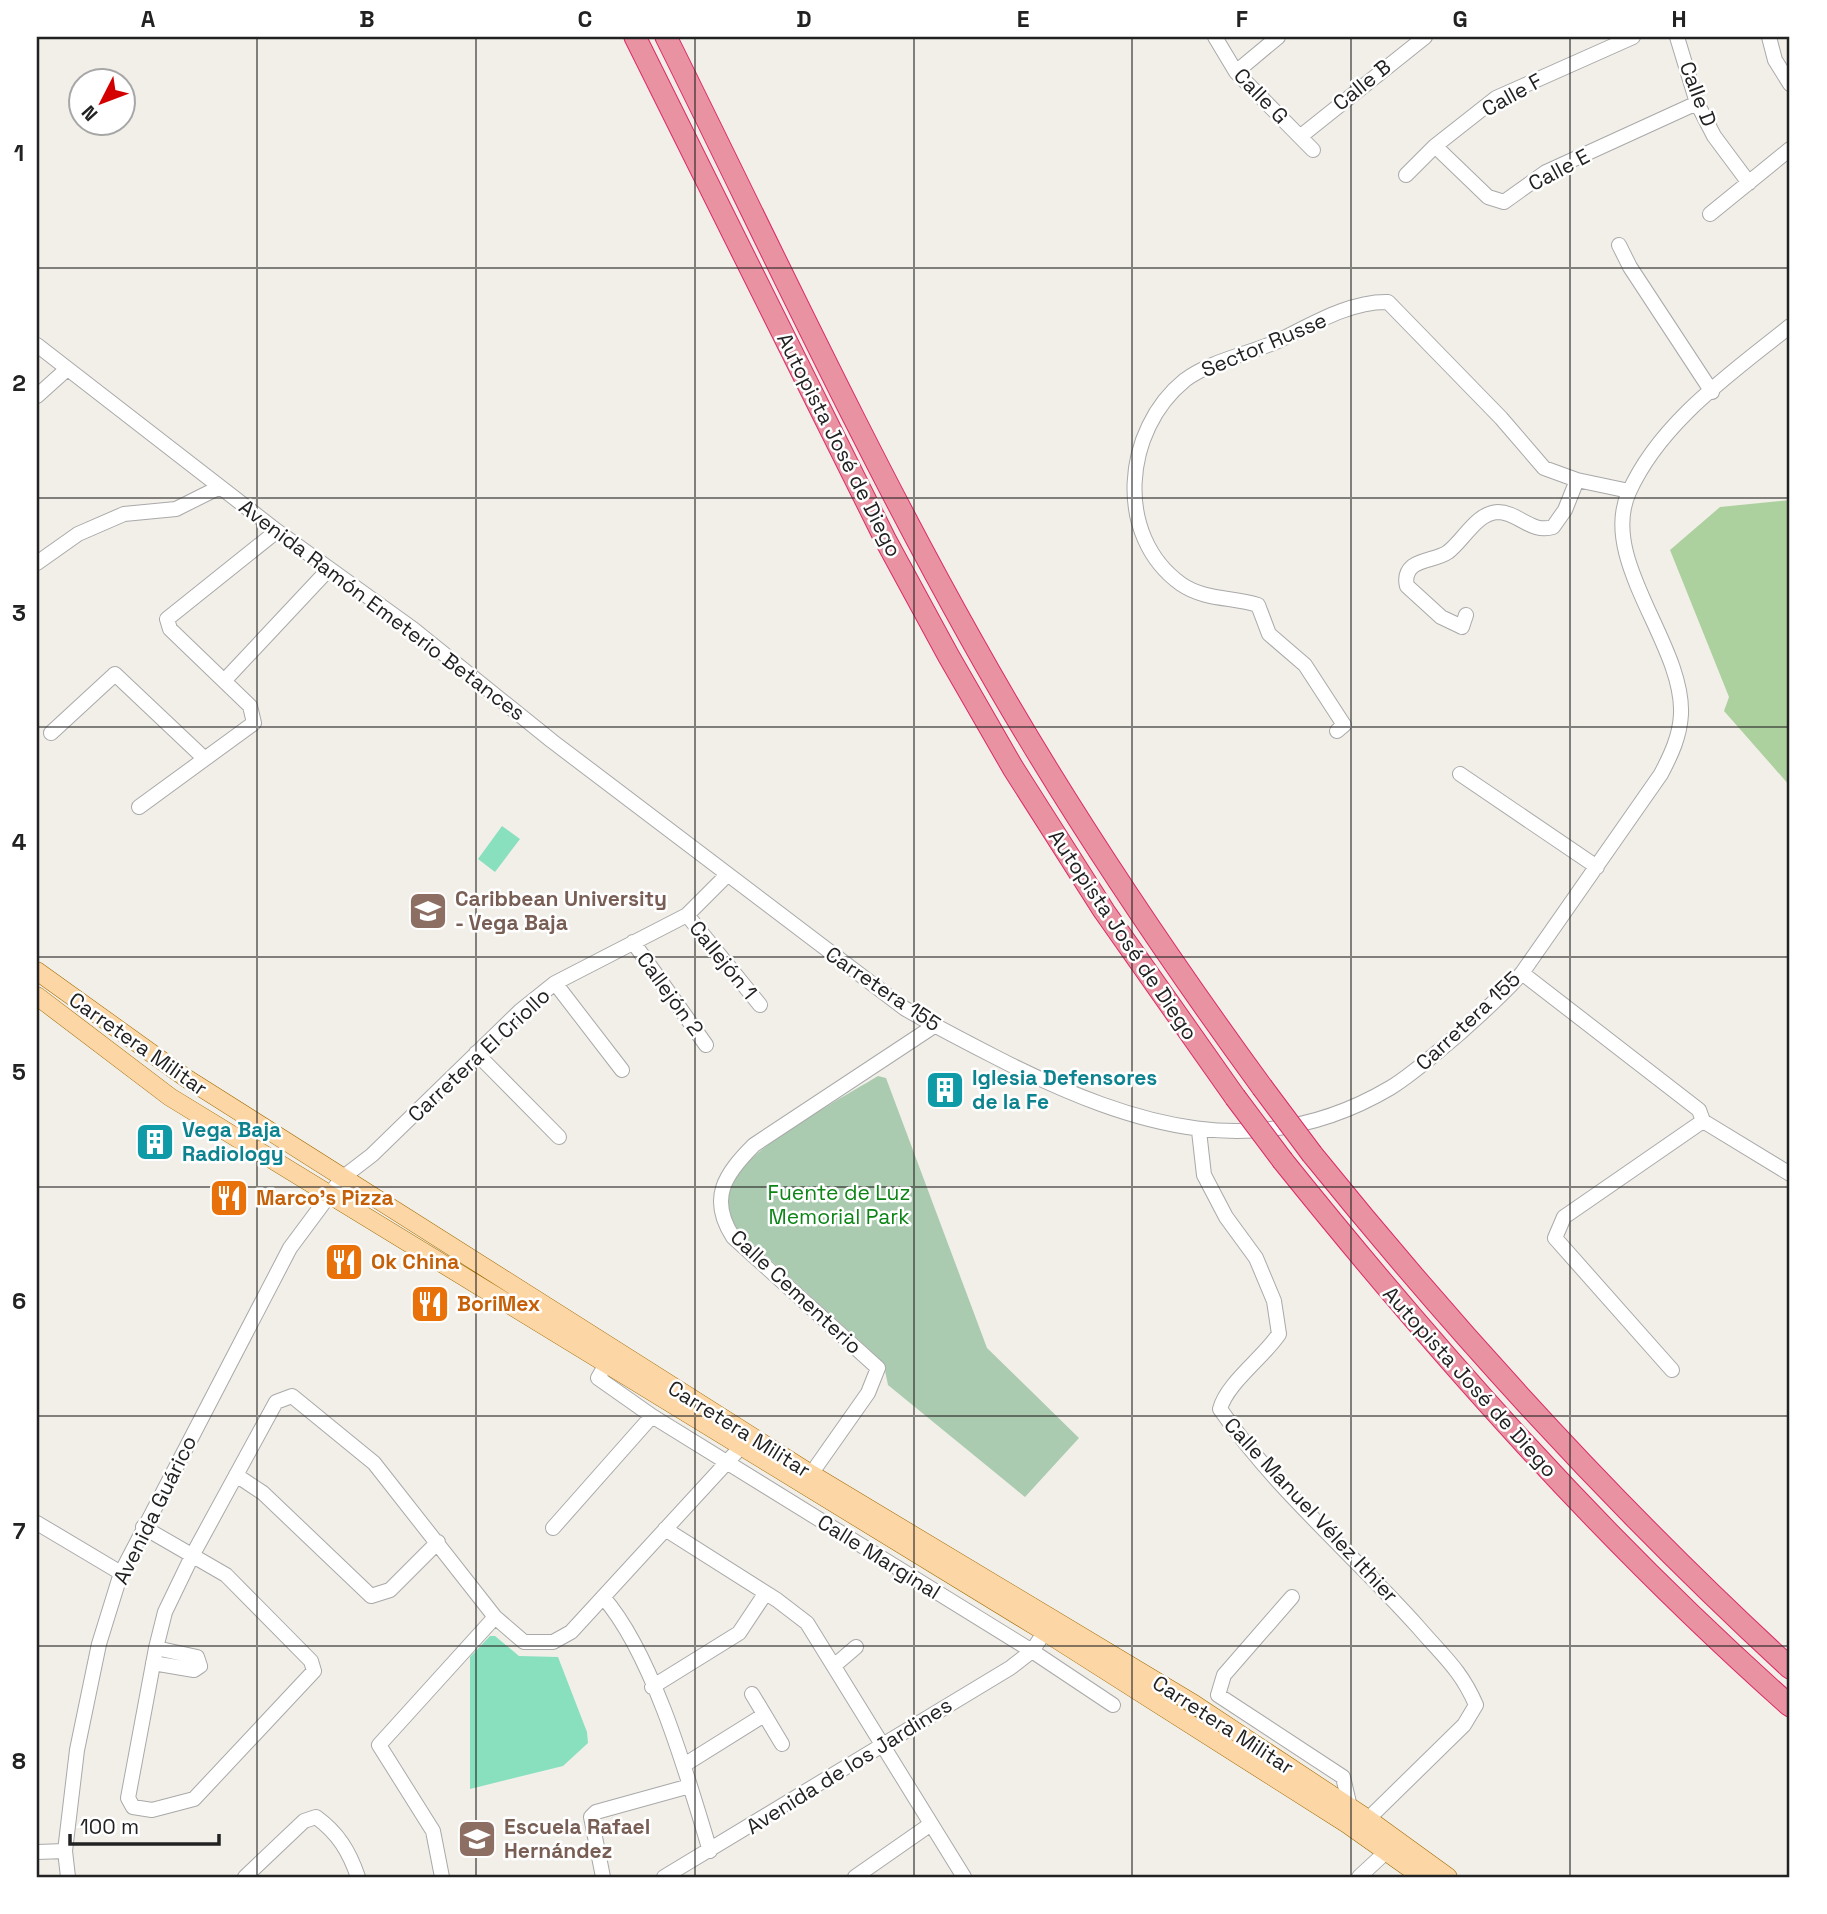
<svg xmlns="http://www.w3.org/2000/svg" width="1827" height="1914" viewBox="0 0 1827 1914" font-family="'Space Grotesk',sans-serif">
<style>
.forest{fill:#add19e}
.cemetery{fill:#aacbaf}
.pitch{fill:#88e0be}
.lines{fill:none;stroke-linecap:round;stroke-linejoin:round}
.minor-casing{stroke:#a9a9a9;stroke-width:16}
.major-casing{stroke:#a06b00;stroke-width:19}
.highway-casing{stroke:#dc2a67;stroke-width:23}
.minor{stroke:#fff;stroke-width:14}
.major{stroke:#fcd6a4;stroke-width:18}
.highway{stroke:#e892a2;stroke-width:21}
.highway-bridge-casing{stroke:#dc2a67;stroke-width:23;stroke-linecap:butt}
.highway-bridge{stroke:#e892a2;stroke-width:21}
.grid{fill:none;stroke:#222;stroke-width:2;stroke-opacity:0.55}
.labels{text-anchor:middle;stroke-width:5;stroke-linejoin:round;paint-order:stroke}
.street-label{font-size:21px;fill:#222;stroke:#fff}
.education-label{font-size:21px;font-weight:bold;fill:#785e54;stroke:#fff;text-anchor:start}
.culture-label{font-size:21px;font-weight:bold;fill:#0d838f;stroke:#fff;text-anchor:start}
.park-label{font-size:21px;fill:#0c8416;stroke:#fff}
.food-label{font-size:21px;font-weight:bold;fill:#c56008;stroke:#fff;text-anchor:start}
.neatline{fill:none;stroke:#222;stroke-width:2.5}
.grid-label{font-size:23px;text-anchor:middle;font-weight:bold;fill:#222}
</style>
<rect width="100%" height="100%" fill="#f2efe9"/>
<!-- forest -->
<path class="forest" d="M1790 500V786L1724 711 1729 697 1670 550 1720 507Z"/>
<!-- cemetery -->
<path class="cemetery" d="M878 1076 886 1078 987 1348 1079 1438 1025 1497 888 1385 884 1366 873 1353 733 1226C729 1212 724 1199 730 1184 746 1149 842 1098 878 1076Z"/>
<!-- pitch -->
<path class="pitch" d="M502 826 520 839 495 872 478 859Z
M490 1636H495L519 1656 558 1657 587 1732 588 1743 563 1766 470 1789V1657Z"/>
<g class="lines">
<!-- minor casing -->
<g class="minor-casing">
<path id="minor" d="M1215 37 1236 72 1313 150
M1677 37 1697 103 1714 136 1749 183
M1769 37 1775 60 1790 84
M1236 72 1278 37
M1301 136 1425 37
M1435 146 1488 197 1504 202 1546 172 1697 103
M1406 175 1435 146 1496 98 1633 37
M1710 214 1790 149
M1619 245 1630 267 1712 392
M37 345 277 531 413 629 552 741 904 1008C938 1028 972 1045 1007 1063 1134 1126 1258 1166 1390 1088 1416 1072 1438 1051 1461 1032 1482 1013 1504 994 1522 973L1661 774C1671 755 1680 736 1681 714 1684 644 1598 560 1629 492 1661 421 1732 373 1790 326
M37 396 67 369
M37 563 78 534 124 514 176 509 220 487
M1466 615 1462 627 1441 617 1407 586C1405 578 1407 571 1413 566 1423 559 1438 559 1448 552 1464 540 1476 513 1498 512 1518 512 1531 534 1553 527L1565 510 1577 480
M224 681 329 569
M1337 731 1344 725 1305 665 1269 634 1258 605C1233 597 1204 600 1181 584 1114 536 1123 430 1185 380 1210 361 1249 354 1278 341 1311 325 1350 301 1388 302L1501 418 1544 468 1577 480 1629 491
M51 733 115 674 205 759
M1460 774 1597 867
M139 807 254 723 250 706 170 629 167 619 277 531
M687 915 760 1005
M633 942 706 1045
M1522 973 1699 1110 1703 1121
M555 983 622 1070
M476 1053 559 1137
M1703 1121 1790 1174
M1199 1131 1204 1175 1226 1217 1256 1258 1274 1301 1279 1334C1263 1358 1227 1383 1220 1409 1276 1490 1354 1555 1419 1628 1443 1656 1461 1670 1476 1705L1464 1725 1368 1819
M605 1366 598 1378 652 1416 1032 1651 1113 1705
M1672 1370 1555 1238 1564 1217 1703 1121
M811 1474 868 1393 878 1368 733 1237C708 1198 725 1174 754 1145L934 1026
M236 1475 263 1493 371 1596 390 1590 438 1542
M37 1523 121 1573
M143 1527 226 1575 311 1661 314 1671 194 1799 152 1810 133 1807 128 1798 156 1648 165 1612 192 1556 276 1402 292 1396 374 1463 495 1617 524 1642H553L571 1632 740 1448
M553 1528 652 1416
M665 1529 777 1600 807 1623 964 1877
M603 1597C653 1654 688 1778 710 1851
M153 1663 194 1670 200 1666 197 1657 156 1648
M835 1665 856 1647
M652 1687 739 1633 765 1594
M752 1694 782 1744
M1218 1695 1343 1777 1350 1807
M1218 1695 1224 1675 1292 1597
M684 1765 764 1715
M37 1852 65 1851
M68 1877 65 1851 77 1750 99 1644 121 1573 290 1248 342 1178 372 1155 520 1011 555 983 687 915 727 875
M245 1877 304 1821 316 1817C338 1833 349 1851 358 1877
M442 1877 433 1831 379 1745 495 1617
M603 1877 591 1817 596 1812 690 1786
M664 1877 1010 1668 1032 1651 1050 1624
M855 1877 931 1824
M1359 1877 1387 1851"/>
</g>
<!-- major casing -->
<g class="major-casing">
<path id="major" d="M37 971 186 1078 811 1474 1194 1704 1368 1819 1448 1877
M37 996 170 1097 1045 1632 1347 1824 1422 1877"/>
</g>
<!-- highway casing -->
<g class="highway-casing">
<path id="highway" d="M635 37 885 539 948 655 1013 768 1104 911 1235 1097
M666 37C766 238 861 443 971 639 1058 795 1157 943 1262 1087
M1312 1154C1460 1337 1617 1509 1790 1668
M1283 1161C1439 1355 1604 1541 1790 1706"/>
</g>
<!-- minor -->
<use href="#minor" class="minor"/>
<!-- major -->
<use href="#major" class="major"/>
<!-- highway -->
<use href="#highway" class="highway"/>
<!-- highway-bridge casing -->
<g class="highway-bridge-casing">
<path id="highway-bridge" d="M1262 1087 1312 1154
M1235 1097 1283 1161"/>
</g>
<!-- highway-bridge -->
<use href="#highway-bridge" class="highway-bridge"/>
</g>
<!-- grid -->
<path class="grid" d="M257 37V1877M476 37V1877M695 37V1877M914 37V1877M1132 37V1877M1351 37V1877M1570 37V1877M37 268H1790M37 498H1790M37 727H1790M37 957H1790M37 1187H1790M37 1416H1790M37 1646H1790"/>
<!-- icons -->
<defs>
<g id="university-square" transform="scale(2.0125)"><rect x="-9" y="-9" width="18" height="18" rx="4" fill="#8d6e63" stroke="#fff"/><path d="M0-5L7-2L0 1L-7-2ZM-4 1L0 2.5L4 1V4Q0 6-4 4Z" fill="#fff"/></g>
<g id="building-square" transform="scale(2.0125)"><rect x="-9" y="-9" width="18" height="18" rx="4" fill="#0f9aa8" stroke="#fff"/><path d="M-4-6H4V6H1V3H-1V6H-4ZM-2.5-4.3h1.7v1.8h-1.7ZM.8-4.3h1.7v1.8H.8ZM-2.5-1h1.7V.8h-1.7ZM.8-1h1.7V.8H.8Z" fill="#fff"/></g>
<g id="restaurant-square" transform="scale(2.0125)"><rect x="-9" y="-9" width="18" height="18" rx="4" fill="#e8710a" stroke="#fff"/><path d="M-5-6h1v4h1v-4h1v4h1v-4h1v5L-1.5 .5V6h-2V.5L-5-1ZM5-6V6H3V1.5H1.5Q1.5-4 5-6Z" fill="#fff"/></g>
<g id="school-square" transform="scale(2.0125)"><rect x="-9" y="-9" width="18" height="18" rx="4" fill="#8d6e63" stroke="#fff"/><path d="M0-5L7-2L0 1L-7-2ZM-4 1L0 2.5L4 1V4Q0 6-4 4Z" fill="#fff"/></g>
</defs>
<g fill-rule="evenodd">
<use href="#university-square" x="428" y="911"/>
<use href="#building-square" x="945" y="1090"/>
<use href="#building-square" x="155" y="1142"/>
<use href="#restaurant-square" x="229" y="1198"/>
<use href="#restaurant-square" x="344" y="1262"/>
<use href="#restaurant-square" x="430" y="1304"/>
<use href="#school-square" x="477" y="1839"/>
</g>
<g class="labels">
<!-- street labels -->
<g class="street-label">
<text transform="translate(1362 85) rotate(-39)" y="7">Calle B</text>
<text transform="translate(1698 94) rotate(69)" y="7">Calle D</text>
<text transform="translate(1512 95) rotate(-29)" y="7">Calle F</text>
<text transform="translate(1261 96) rotate(46)" y="7">Calle G</text>
<text transform="translate(1559 170) rotate(-28)" y="7">Calle E</text>
<text transform="translate(1264 345) rotate(-23)" y="7">Sector Russe</text>
<text transform="translate(839 445) rotate(63)" y="7">Autopista José de Diego</text>
<text transform="translate(382 610) rotate(37)" y="7">Avenida Ramón Emeterio Betances</text>
<text transform="translate(1123 935) rotate(56)" y="7">Autopista José de Diego</text>
<text transform="translate(723 960) rotate(51)" y="7">Callejón 1</text>
<text transform="translate(883 989) rotate(34)" y="7">Carretera 155</text>
<text transform="translate(670 994) rotate(54)" y="7">Callejón 2</text>
<text transform="translate(1468 1021) rotate(-43)" y="7">Carretera 155</text>
<text transform="translate(138 1044) rotate(35)" y="7">Carretera Militar</text>
<text transform="translate(479 1055) rotate(-43)" y="7">Carretera El Criollo</text>
<text transform="translate(796 1292) rotate(43)" y="7">Calle Cementerio</text>
<text transform="translate(1470 1382) rotate(48)" y="7">Autopista José de Diego</text>
<text transform="translate(739 1429) rotate(32)" y="7">Carretera Militar</text>
<text transform="translate(155 1510) rotate(-64)" y="7">Avenida Guárico</text>
<text transform="translate(1311 1510) rotate(47)" y="7">Calle Manuel Vélez Ithier</text>
<text transform="translate(879 1557) rotate(32)" y="7">Calle Marginal</text>
<text transform="translate(1223 1725) rotate(33)" y="7">Carretera Militar</text>
<text transform="translate(849 1766) rotate(-32)" y="7">Avenida de los Jardines</text>
</g>
<!-- education labels -->
<g class="education-label">
<text x="455" y="906">Caribbean University<tspan x="455" dy="24">- Vega Baja</tspan></text>
<text x="504" y="1834">Escuela Rafael<tspan x="504" dy="24">Hernández</tspan></text>
</g>
<!-- culture labels -->
<g class="culture-label">
<text x="972" y="1085">Iglesia Defensores<tspan x="972" dy="24">de la Fe</tspan></text>
<text x="182" y="1137">Vega Baja<tspan x="182" dy="24">Radiology</tspan></text>
</g>
<!-- park labels -->
<g class="park-label">
<text x="839" y="1200">Fuente de Luz<tspan x="839" dy="24">Memorial Park</tspan></text>
</g>
<!-- food labels -->
<g class="food-label">
<text x="256" y="1205">Marco's Pizza</text>
<text x="371" y="1269">Ok China</text>
<text x="457" y="1311">BoriMex</text>
</g>
</g>
<!-- border -->
<rect width="1827" height="1914" fill="none" stroke="#ffffff" stroke-width="77"/>
<!-- north arrow -->
<g transform="translate(102 102) rotate(228)"><circle r="33" fill="#ffffff" stroke="#a7a7a7" stroke-width="2"/>
<path d="M0-5L12 26L0 18L-12 26Z" fill="#d40000"/>
<text y="-10" font-size="19" font-weight="bold" text-anchor="middle" fill="#222222">N</text>
</g>
<!-- scale -->
<path d="M70 1834v10h149v-10" fill="none" stroke="#222222" stroke-width="3.5"/>
<text x="80" y="1834" font-size="21" fill="#222222" stroke="#ffffff" stroke-width="5" paint-order="stroke">100 m</text>
<rect x="38" y="38" width="1750" height="1838" class="neatline"/>
<g class="grid-label">
<text x="148" y="27">A</text>
<text x="367" y="27">B</text>
<text x="585" y="27">C</text>
<text x="804" y="27">D</text>
<text x="1023" y="27">E</text>
<text x="1242" y="27">F</text>
<text x="1460" y="27">G</text>
<text x="1679" y="27">H</text>
<text x="19" y="161">1</text>
<text x="19" y="391">2</text>
<text x="19" y="621">3</text>
<text x="19" y="850">4</text>
<text x="19" y="1080">5</text>
<text x="19" y="1309">6</text>
<text x="19" y="1539">7</text>
<text x="19" y="1769">8</text>
</g>
</svg>
